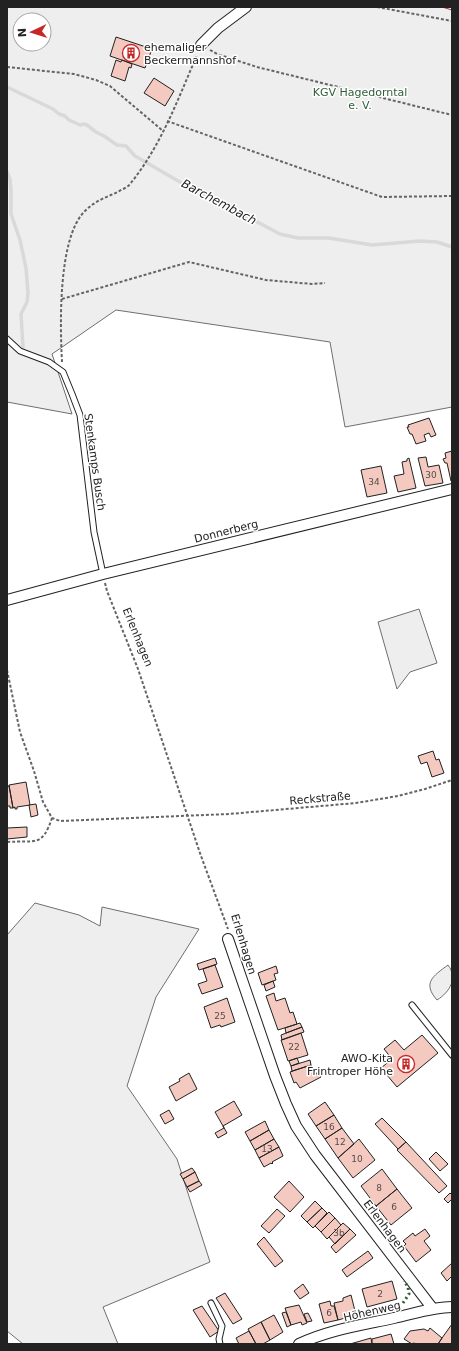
<svg xmlns="http://www.w3.org/2000/svg" width="459" height="1351" viewBox="0 0 459 1351" font-family="'DejaVu Sans',sans-serif">
<style>
.green{fill:#eee;stroke:#6f6f6f;fill-rule:evenodd}
.lines{fill:none;stroke-linecap:round;stroke-linejoin:round}
.stream{stroke:#d9d9d9;stroke-width:3.5}
.building{fill:#f3c9c0;stroke:#222}
.lane-casing{stroke:#222;stroke-width:7}
.street-casing{stroke:#222;stroke-width:12}
.path{stroke:#646464;stroke-width:2;stroke-dasharray:3 2;stroke-linecap:butt}
.lane{stroke:#fff;stroke-width:5}
.street{stroke:#fff;stroke-width:10}
.hedge{stroke:#2f5e38;stroke-width:3;stroke-dasharray:2 3;stroke-linecap:butt}
.power{stroke:#c62828;stroke-width:1;stroke-dasharray:14 3 2 3;stroke-linecap:butt}
.labels{text-anchor:middle;stroke-width:3;stroke-linejoin:round;paint-order:stroke}
.number-label{font-size:9px;fill:#564c4a}
.poi-label{font-size:11px;fill:#222;stroke:#fff;text-anchor:start}
.park-label{font-size:11px;fill:#2f5e38;stroke:#fff}
.street-label{font-size:11px;fill:#222;stroke:#fff}
.water-label{font-size:12px;font-style:italic;fill:#222;stroke:#fff}
</style>
<rect width="100%" height="100%" fill="#fff"/>
<!-- green -->
<path class="green" d="M7 7H452V407L345 427 330 342 116 310 52 354 72 414 7 402ZM20 20H44V44H20Z
M419 609 437 663 410 672 397 689 378 622Z
M35 903 79 915 100 926 102 907 199 929 156 997 127 1086 177 1159 210 1262 103 1307 118 1344H23L7 1331V935Z
M448 965C458 978 450 992 437 1000 422 983 433 976 448 965Z"/>
<g class="lines">
<!-- stream -->
<path class="stream" d="M7 87 53 109 59 114 65 116 69 120 80 125 84 124 87 125 96 132 104 136 117 145 126 146 135 156 199 193 212 198 280 234 298 238H329L372 245 420 241 437 242 452 247
M7 172 10 179 11 190V214L20 240 26 268 28 293 27 302 21 314 23 347"/>
</g>
<!-- building -->
<path class="building" d="M116 37 152 49 145 68 110 56Z
M116 60 121 62 122 60 132 64 131 68 129 67 125 81 111 76Z
M154 78 174 91 165 106 144 93Z
M429 418 436 435 431 437 429 433 424 435 426 441 416 444 412 434H410L407 427H409L408 425Z
M452 451V480L451 481 447 463H445L443 459 446 458 445 453Z
M426 457 428 467 439 465 443 483 425 486 418 458Z
M409 458 416 488 398 492 394 476 404 474 402 462 407 461V459Z
M381 466 387 493 367 497 361 470Z
M433 751 436 760 439 759 444 773 432 777 427 762 421 764 418 756Z
M26 782 30 805 17 807V809H15V807L13 808 9 785Z
M7 786H9L13 808H10V806H7Z
M36 804 38 815 31 817 29 805Z
M27 827V837L7 839V828Z
M215 958 217 964 199 970 197 964Z
M215 965 223 987 202 994 198 984 207 981 203 969Z
M276 966 278 973 274 974 276 980 262 985 258 973Z
M273 981 275 987 266 991 264 985Z
M274 993 276 1001 285 998 290 1013 293 1012 297 1024 278 1030 266 996Z
M227 998 235 1022 221 1027 220 1025 211 1028 204 1007Z
M300 1023 302 1027 286 1033 285 1028Z
M302 1027 304 1032 282 1040 281 1035Z
M301 1033 308 1055 288 1061 281 1040Z
M422 1035 438 1053 397 1087 381 1068 392 1059 384 1049 395 1040 404 1050Z
M297 1058 299 1063 291 1066 289 1061Z
M310 1060 311 1065 292 1071 291 1066Z
M311 1065 314 1071H315L318 1076 320 1075 321 1077 300 1088 296 1082 294 1083 290 1072Z
M189 1073 197 1089 176 1101 169 1087 180 1081 179 1079Z
M234 1101 242 1115 223 1126 215 1112Z
M325 1102 334 1115 316 1126 308 1114Z
M169 1110 174 1119 165 1124 160 1115Z
M334 1115 342 1128 325 1139 316 1126Z
M382 1118 406 1142 398 1149 375 1124Z
M265 1121 269 1130 250 1141 245 1132Z
M223 1126 227 1133 218 1138 215 1133 224 1128Z
M342 1128 354 1144 338 1158 325 1139Z
M269 1130 274 1139 255 1150 250 1141Z
M274 1139 279 1147 259 1158 255 1150Z
M359 1139 375 1160 353 1178 338 1158Z
M406 1142 447 1186 439 1193 397 1150Z
M279 1147 283 1156 272 1162 273 1163 272 1164 271 1163 264 1167 259 1158Z
M436 1152 448 1164 440 1171 429 1159Z
M192 1168 195 1172 183 1179 180 1174Z
M382 1169 397 1189 376 1206 361 1186Z
M195 1172 199 1181 187 1187 183 1179Z
M199 1181 202 1185 190 1192 187 1187Z
M289 1181 304 1197 290 1212 274 1197Z
M397 1189 412 1208 391 1225 376 1206Z
M450 1193 452 1195V1199L448 1203 444 1199Z
M315 1201 322 1208 307 1222 301 1216Z
M322 1208 327 1213 313 1228 307 1222Z
M277 1209 285 1216 269 1233 261 1226Z
M329 1212 335 1218 321 1232 315 1226Z
M335 1218 341 1225 327 1239 321 1232Z
M343 1223 350 1229 335 1244 329 1237Z
M350 1229 356 1235 336 1253 331 1247Z
M425 1229 430 1236 424 1241 431 1250 416 1262 404 1246 406 1244 403 1241 413 1233 415 1236Z
M264 1237 283 1261 275 1267 257 1244Z
M368 1251 373 1258 347 1277 342 1270Z
M452 1263V1276L447 1281 441 1273Z
M392 1281 397 1299 367 1307 362 1289Z
M303 1284 309 1293 300 1299 294 1291Z
M225 1293 242 1319 233 1324 216 1298Z
M351 1295 356 1315 338 1320 334 1303 343 1301V1298Z
M330 1301 331 1306H334L338 1320 324 1323 319 1304Z
M299 1305 307 1323 302 1325 301 1322 291 1325 285 1308Z
M202 1306 219 1331 210 1337 193 1310Z
M286 1312 291 1325 287 1327 282 1313Z
M308 1313 312 1321 307 1322 304 1314Z
M274 1315 283 1332 270 1340 261 1322Z
M261 1322 270 1340 263 1344H256L248 1329Z
M452 1324V1344H438L442 1338Z
M430 1328 442 1338 438 1344H416L414 1343 412 1344 404 1339 410 1331 424 1329 428 1331Z
M249 1331 256 1344H239L236 1338Z
M391 1334 394 1344H372V1339Z
M371 1338 372 1344H350Z"/>
<g class="lines">
<!-- lane casing -->
<g class="lane-casing">
<path id="lane" d="M7 339 20 351 49 362 63 372 72 394 80 415 94 532 103 574
M412 1005 452 1055
M211 1303 222 1326 219 1339 220 1344"/>
</g>
<!-- street casing -->
<g class="street-casing">
<path id="street" d="M201 45 218 28 246 7
M7 600 103 574 452 489
M228 939 275 1076 286 1104 296 1126 315 1155 433 1309
M299 1344C328 1330 362 1325 394 1318 413 1314 433 1307 452 1307"/>
</g>
<!-- path -->
<path class="path" d="M377 7 452 21
M210 50 217 54 257 67 452 115
M7 67 74 74 96 80 110 86 163 131
M167 121 382 197 452 196
M62 299 189 262 266 280 312 284 325 283
M62 362C60 325 58 239 84 212 93 202 106 197 118 192 122 189 127 188 130 184 161 146 178 99 197 55
M105 583 107 591 138 669 201 856 228 929
M7 670 20 732 34 771 43 802 52 818 60 821 229 814 356 803 398 796 425 789 452 780
M7 842C35 840 42 848 52 818"/>
<!-- lane -->
<use href="#lane" class="lane"/>
<!-- street -->
<use href="#street" class="street"/>
<!-- hedge -->
<path class="hedge" d="M403 1303 409 1294 408 1287 404 1281"/>
<!-- power -->
<path class="power" d="M442 7 452 10"/>
</g>
<!-- icons -->
<defs>
<g id="building-ring" transform="scale(0.9)"><circle r="9.5" fill="#fff" stroke="#c62828" stroke-width="1.5"/><path d="M-4-6H4V6H1V3H-1V6H-4ZM-2.5-4.3h1.7v1.8h-1.7ZM.8-4.3h1.7v1.8H.8ZM-2.5-1h1.7V.8h-1.7ZM.8-1h1.7V.8H.8Z" fill="#c62828"/></g>
</defs>
<g fill-rule="evenodd">
<use href="#building-ring" x="131" y="53"/>
<use href="#building-ring" x="406" y="1064"/>
</g>
<g class="labels">
<!-- number labels -->
<g class="number-label">
<text x="431" y="478">30</text>
<text x="374" y="485">34</text>
<text x="220" y="1019">25</text>
<text x="294" y="1050">22</text>
<text x="329" y="1130">16</text>
<text x="340" y="1145">12</text>
<text x="267" y="1152">13</text>
<text x="357" y="1162">10</text>
<text x="379" y="1191">8</text>
<text x="394" y="1210">6</text>
<text x="339" y="1236">3b</text>
<text x="380" y="1297">2</text>
<text x="329" y="1316">6</text>
</g>
<!-- poi labels -->
<g class="poi-label">
<text x="144" y="51">ehemaliger<tspan x="144" dy="13">Beckermannshof</tspan></text>
<text x="393" y="1062" text-anchor="end">AWO-Kita<tspan x="393" dy="13">Frintroper Höhe</tspan></text>
</g>
<!-- park labels -->
<g class="park-label">
<text x="360" y="96">KGV Hagedorntal<tspan x="360" dy="13">e. V.</tspan></text>
</g>
<!-- street labels -->
<g class="street-label">
<text transform="translate(95 462) rotate(82)" y="4">Stenkamps Busch</text>
<text transform="translate(226 531) rotate(-14)" y="4">Donnerberg</text>
<text transform="translate(138 637) rotate(68)" y="4">Erlenhagen</text>
<text transform="translate(320 798) rotate(-5)" y="4">Reckstraße</text>
<text transform="translate(244 944) rotate(73)" y="4">Erlenhagen</text>
<text transform="translate(385 1226) rotate(53)" y="4">Erlenhagen</text>
<text transform="translate(372 1311) rotate(-13)" y="4">Höhenweg</text>
</g>
<!-- water labels -->
<g class="water-label">
<text transform="translate(219 202) rotate(28)" y="4">Barchembach</text>
</g>
</g>
<!-- border -->
<rect width="459" height="1351" fill="none" stroke="#222222" stroke-width="16"/>
<!-- north arrow -->
<g transform="translate(32 32) rotate(266)"><circle r="19" fill="#ffffff" stroke="#a7a7a7"/>
<path d="M0-3L7 15L0 10L-7 15Z" fill="#c62828"/>
<text y="-6" font-size="11" font-weight="bold" text-anchor="middle" fill="#222222">N</text>
</g>
</svg>
